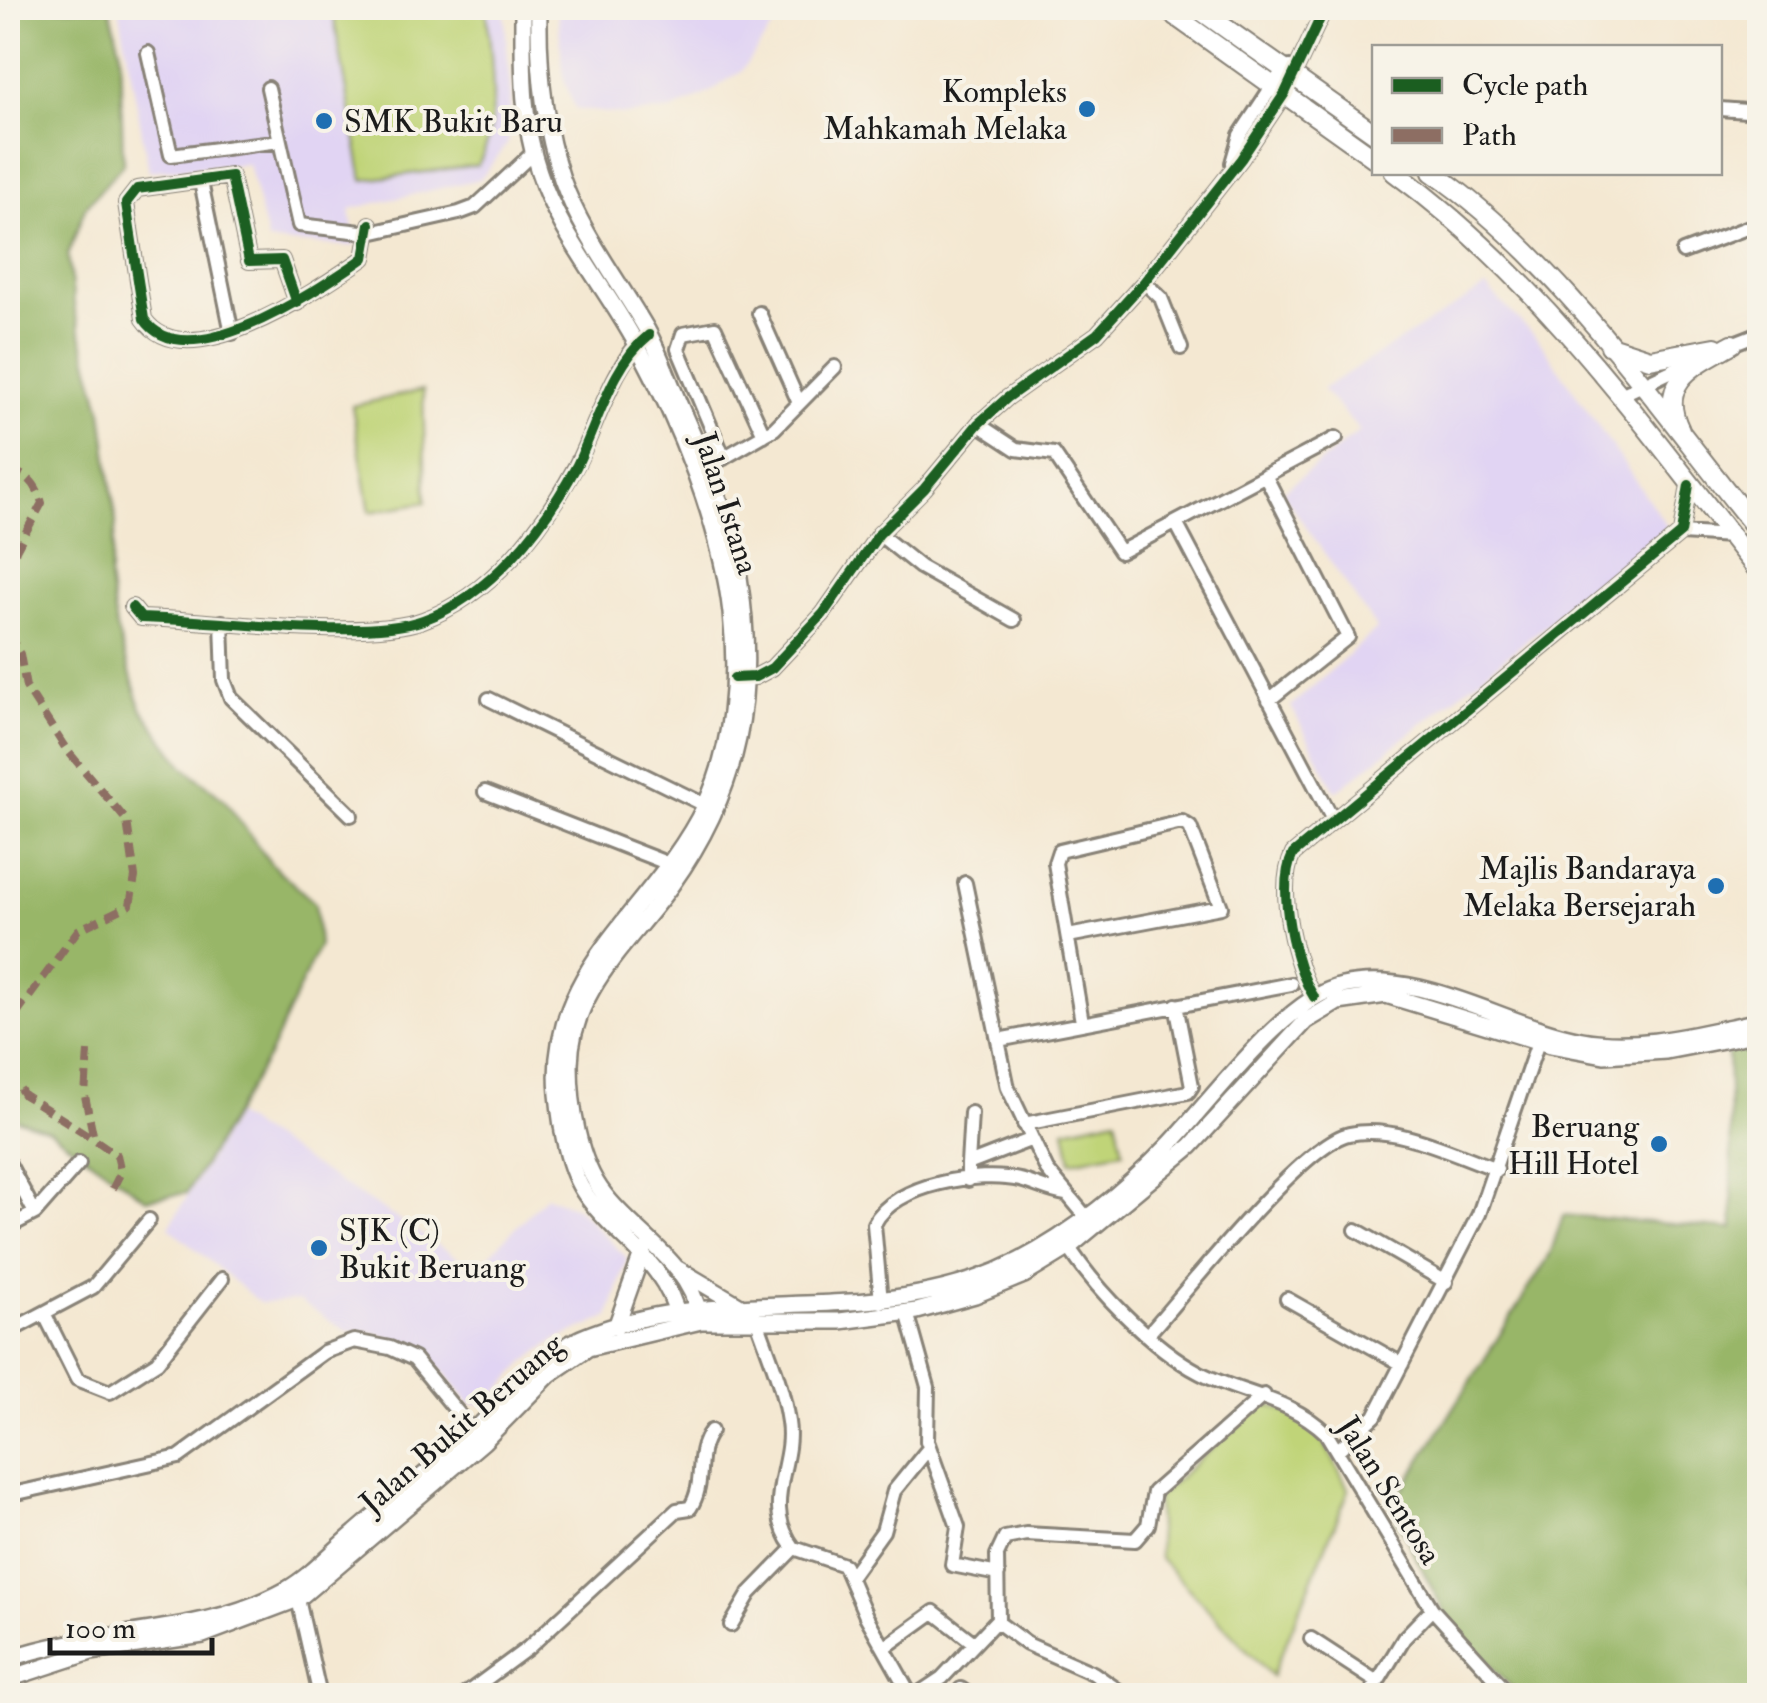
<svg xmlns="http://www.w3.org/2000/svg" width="1767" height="1703" viewBox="0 0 1767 1703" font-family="'IM FELL Double Pica',serif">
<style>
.built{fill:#e1d4f3}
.green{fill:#c0d478;stroke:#6e784a;stroke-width:2.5}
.forest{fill:#98b668;stroke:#5a6942;stroke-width:2.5}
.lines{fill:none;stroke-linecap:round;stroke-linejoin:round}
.minor-casing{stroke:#888277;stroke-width:18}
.major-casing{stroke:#888277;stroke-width:20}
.highway-casing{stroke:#888277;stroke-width:22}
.minor{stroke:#fff;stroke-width:12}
.major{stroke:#fff;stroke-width:15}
.highway{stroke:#fff;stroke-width:18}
.quiet{stroke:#8d6e63;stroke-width:8;stroke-dasharray:15 8;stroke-linecap:butt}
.cycleway-casing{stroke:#f7f3e8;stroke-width:16}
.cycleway{stroke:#1b5e20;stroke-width:10}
.poi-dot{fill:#1f6fb2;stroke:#f7f3e8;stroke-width:4}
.labels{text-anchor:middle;stroke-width:8;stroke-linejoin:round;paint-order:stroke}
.poi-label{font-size:32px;fill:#1c1c1c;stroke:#f7f3e8;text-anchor:end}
.street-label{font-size:32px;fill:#1c1c1c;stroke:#f7f3e8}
</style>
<rect width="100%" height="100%" fill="#f7f3e8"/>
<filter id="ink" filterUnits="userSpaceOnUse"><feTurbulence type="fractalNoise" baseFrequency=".01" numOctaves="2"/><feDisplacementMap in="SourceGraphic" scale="20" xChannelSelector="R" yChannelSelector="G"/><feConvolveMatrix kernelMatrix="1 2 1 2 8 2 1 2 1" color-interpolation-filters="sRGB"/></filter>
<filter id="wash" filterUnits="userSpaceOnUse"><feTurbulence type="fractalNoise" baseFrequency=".0048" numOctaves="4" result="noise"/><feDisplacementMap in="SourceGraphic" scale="40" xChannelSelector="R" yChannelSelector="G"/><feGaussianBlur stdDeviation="2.25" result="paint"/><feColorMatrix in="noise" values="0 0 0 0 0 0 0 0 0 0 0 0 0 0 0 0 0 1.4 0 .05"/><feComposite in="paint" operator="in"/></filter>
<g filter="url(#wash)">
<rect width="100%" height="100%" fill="#f4e8d2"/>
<!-- built -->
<path class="built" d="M119 8H504L511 98 508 143 480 179 350 209 355 246 268 242 248 164 149 171Z
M557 8H787L742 70 710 92 673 110 624 115 575 109 564 79Z
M1486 287 1539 340 1668 528 1336 792 1291 706 1377 629 1282 492 1360 431 1322 389Z
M235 1116 476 1269 546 1196 576 1207 627 1258 609 1317 554 1341 526 1361 487 1404H469L444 1371 414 1347 375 1333 346 1331 299 1301 260 1303 169 1227Z"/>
<!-- green -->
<path class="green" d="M332 8H487C490 59 503 119 478 165L363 180Z
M423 390 426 502 370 512 352 406Z
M1116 1118 1123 1151 1071 1161 1065 1129Z
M1263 1403C1320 1420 1323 1441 1349 1490L1272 1676 1159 1558 1157 1497Z"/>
<!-- forest -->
<path class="forest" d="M8 8H110L120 49 123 164 85 208 68 255 75 312 102 411 116 523 109 578 116 628 141 708 184 767 224 799 271 864 315 903 319 945 269 1055 187 1193 146 1199 49 1130 8 1116Z
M1759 1044 1760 1540 1749 1582 1759 1591V1695H1519L1449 1622 1391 1508 1550 1255 1563 1215 1733 1229 1728 1052Z"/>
</g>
<g filter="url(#ink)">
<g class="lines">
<!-- minor casing -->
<g class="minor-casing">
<path id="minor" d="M148 53 171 155 280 141
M268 88 299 225 370 233 459 213 475 207 533 153
M1720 109 1760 112
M1232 163 1240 135 1283 70 1290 67
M201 182 232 333
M1683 252 1760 223
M1144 282 1161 298 1181 348
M297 303 282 260 249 261 231 176 137 189 126 203 144 319C187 382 321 287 364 258L370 224
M759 313 799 403
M1724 347 1760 333
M1621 395 1697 359
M978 424 1016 449 1054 454 1120 552 1336 438
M724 458 678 349 683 334 715 328 764 435
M706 468 774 429 835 367
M1265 475 1348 637 1269 700
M1176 523 1332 818
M1681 533 1731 536
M879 534 920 567 1014 620
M132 607 141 618 164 619C227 622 369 640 423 620 490 596 543 528 576 466 594 432 614 362 644 339
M222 622 224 680 231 698 351 815
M738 678 755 677 772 668 823 614 879 534 924 489 978 424 1007 398 1097 334 1144 282 1241 159 1285 93 1325 8
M489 699 705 805
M485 792 669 864
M965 883 1008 1088 1047 1170 1093 1225
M1068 936 1221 907 1190 827 1182 822 1059 851 1055 863 1082 1022
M1314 997C1294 966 1276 888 1293 854L1681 533 1689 485
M998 1040 1291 984
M1024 1124 1188 1092 1192 1086 1176 1005
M8 1162 35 1213
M968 1164 971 1113
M968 1180V1164L1030 1140
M8 1227 35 1213 79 1163
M1356 1230 1446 1282
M1066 1243C1094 1288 1152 1348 1200 1373 1242 1395 1290 1398 1326 1433L1432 1609 1511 1696
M1287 1299 1402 1364
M881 1302 874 1224C894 1183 980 1171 1020 1180 1036 1184 1050 1192 1066 1194
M907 1312 928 1387 927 1441 958 1527 952 1565 998 1574
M44 1313 77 1379 110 1392 157 1362 222 1279
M756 1318C768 1352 783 1386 788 1422 795 1465 760 1503 794 1548L844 1565 866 1616 911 1696
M8 1332 93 1287 149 1220
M1149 1333C1187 1291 1302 1144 1349 1134 1397 1124 1453 1154 1497 1169
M1338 1450 1375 1416 1479 1214 1538 1042
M8 1495 179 1457 324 1352 354 1341 390 1348 414 1359 478 1437
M850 1577 883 1531 894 1491 929 1448
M298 1599 320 1696
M998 1621 997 1555 1005 1538 1026 1534 1135 1540 1148 1525 1154 1492 1264 1395
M731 1625 750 1593 794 1548
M1311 1639 1377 1682
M884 1648 934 1612 974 1643
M961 1689 971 1696
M463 1696 528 1648 677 1510 690 1508C707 1482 693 1455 711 1431
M915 1696 942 1678 996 1621 1027 1644 1093 1673 1126 1696
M1369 1696 1404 1638 1432 1609"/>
</g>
<!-- major casing -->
<g class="major-casing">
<path id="major" d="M523 8C523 62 521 120 539 172 559 234 605 286 636 343 678 421 721 524 731 613 738 677 733 747 705 806 655 910 546 967 558 1094 561 1125 567 1169 586 1195 618 1241 665 1259 679 1320
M539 8C538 63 544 126 562 179 581 233 619 281 647 330 661 356 671 386 683 413 706 466 731 519 739 577 757 694 741 787 672 884 632 941 571 989 570 1064 570 1105 578 1161 604 1194 635 1235 689 1261 700 1317
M678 1269 739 1305
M616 1327 643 1251
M8 1659C99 1627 199 1638 286 1590 311 1576 333 1551 355 1533 395 1498 438 1465 476 1429 509 1397 538 1357 581 1338 722 1277 874 1335 1019 1261 1073 1233 1126 1190 1168 1146 1210 1103 1285 998 1342 986 1423 968 1504 1026 1582 1040 1641 1051 1703 1032 1760 1021
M8 1679 91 1652 203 1635 298 1599 483 1442 550 1374 588 1348 701 1321H840L917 1311 975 1295 1024 1275 1068 1248 1191 1146 1306 1021 1338 1002 1386 995 1550 1045 1604 1055 1666 1051 1760 1033"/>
</g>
<!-- highway casing -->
<g class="highway-casing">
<path id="highway" d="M1164 8 1374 158
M1197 8 1374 133
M1394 172C1543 281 1647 430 1760 573
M1432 172C1560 260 1662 413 1760 533
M1610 346 1650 359 1715 347
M1680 430C1656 381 1695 365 1732 344"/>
</g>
<!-- minor -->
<use href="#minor" class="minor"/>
<!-- major -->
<use href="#major" class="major"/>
<!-- highway -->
<use href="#highway" class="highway"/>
<!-- quiet -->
<path class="quiet" d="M8 472C28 472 37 485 42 503L16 550 8 580
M8 632 20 654 26 687 66 749 127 821 135 877 130 905 78 930 8 1026
M88 1051 85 1096 94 1139 117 1155 121 1172 112 1190
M8 1069 24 1095 94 1139"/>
<!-- cycleway casing -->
<g class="cycleway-casing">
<path id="cycleway" d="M297 303 282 260 249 261 231 176 137 189 126 203 144 319C187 382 321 287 364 258L370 224
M132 607 141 618 164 619C227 622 369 640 423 620 490 596 543 528 576 467 597 425 612 364 649 335
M734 678 755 677 772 668 823 614 879 534 924 489 978 424 1007 398 1097 334 1144 282 1241 159 1285 93 1325 8
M1314 997C1294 966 1276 888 1293 854L1681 533 1689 485"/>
</g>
<!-- cycleway -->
<use href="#cycleway" class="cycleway"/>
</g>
</g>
<!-- markers -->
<g class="poi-dot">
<circle cx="1087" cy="109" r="10"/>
<circle cx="324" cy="121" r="10"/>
<circle cx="1716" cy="886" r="10"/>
<circle cx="1659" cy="1144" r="10"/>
<circle cx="319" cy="1248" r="10"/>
</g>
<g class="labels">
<!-- poi labels -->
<g class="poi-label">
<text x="1067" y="102">Kompleks<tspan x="1067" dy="37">Mahkamah Melaka</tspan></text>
<text x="344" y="132" text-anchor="start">SMK Bukit Baru</text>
<text x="1696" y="879">Majlis Bandaraya<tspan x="1696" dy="37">Melaka Bersejarah</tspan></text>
<text x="1639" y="1137">Beruang<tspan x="1639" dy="37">Hill Hotel</tspan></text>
<text x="339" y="1241" text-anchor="start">SJK (C)<tspan x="339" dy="37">Bukit Beruang</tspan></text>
</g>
<!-- street labels -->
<g class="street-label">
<text transform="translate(727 503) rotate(72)" y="11">Jalan Istana</text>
<text transform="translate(461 1423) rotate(-41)" y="11">Jalan Bukit Beruang</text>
<text transform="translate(1390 1490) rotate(58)" y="11">Jalan Sentosa</text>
</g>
</g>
<!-- margin -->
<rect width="1767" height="1703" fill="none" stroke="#f7f3e8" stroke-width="40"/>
<!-- legend -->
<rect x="1372" y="45" width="350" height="130" fill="#f7f3e8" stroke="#9f9d96" stroke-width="2.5"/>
<rect x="1392" y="78" width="50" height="15" fill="#1b5e20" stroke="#9f9d96" stroke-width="2.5"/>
<text x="1462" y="95" font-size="30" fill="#1c1c1c">Cycle path</text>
<rect x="1392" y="128" width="50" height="15" fill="#8d6e63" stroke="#9f9d96" stroke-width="2.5"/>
<text x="1462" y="145" font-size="30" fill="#1c1c1c">Path</text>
<!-- scale -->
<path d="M50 1638v15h162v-15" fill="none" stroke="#1c1c1c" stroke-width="5"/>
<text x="65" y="1638" font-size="30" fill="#1c1c1c" stroke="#f7f3e8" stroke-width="8" paint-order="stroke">100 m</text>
</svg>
